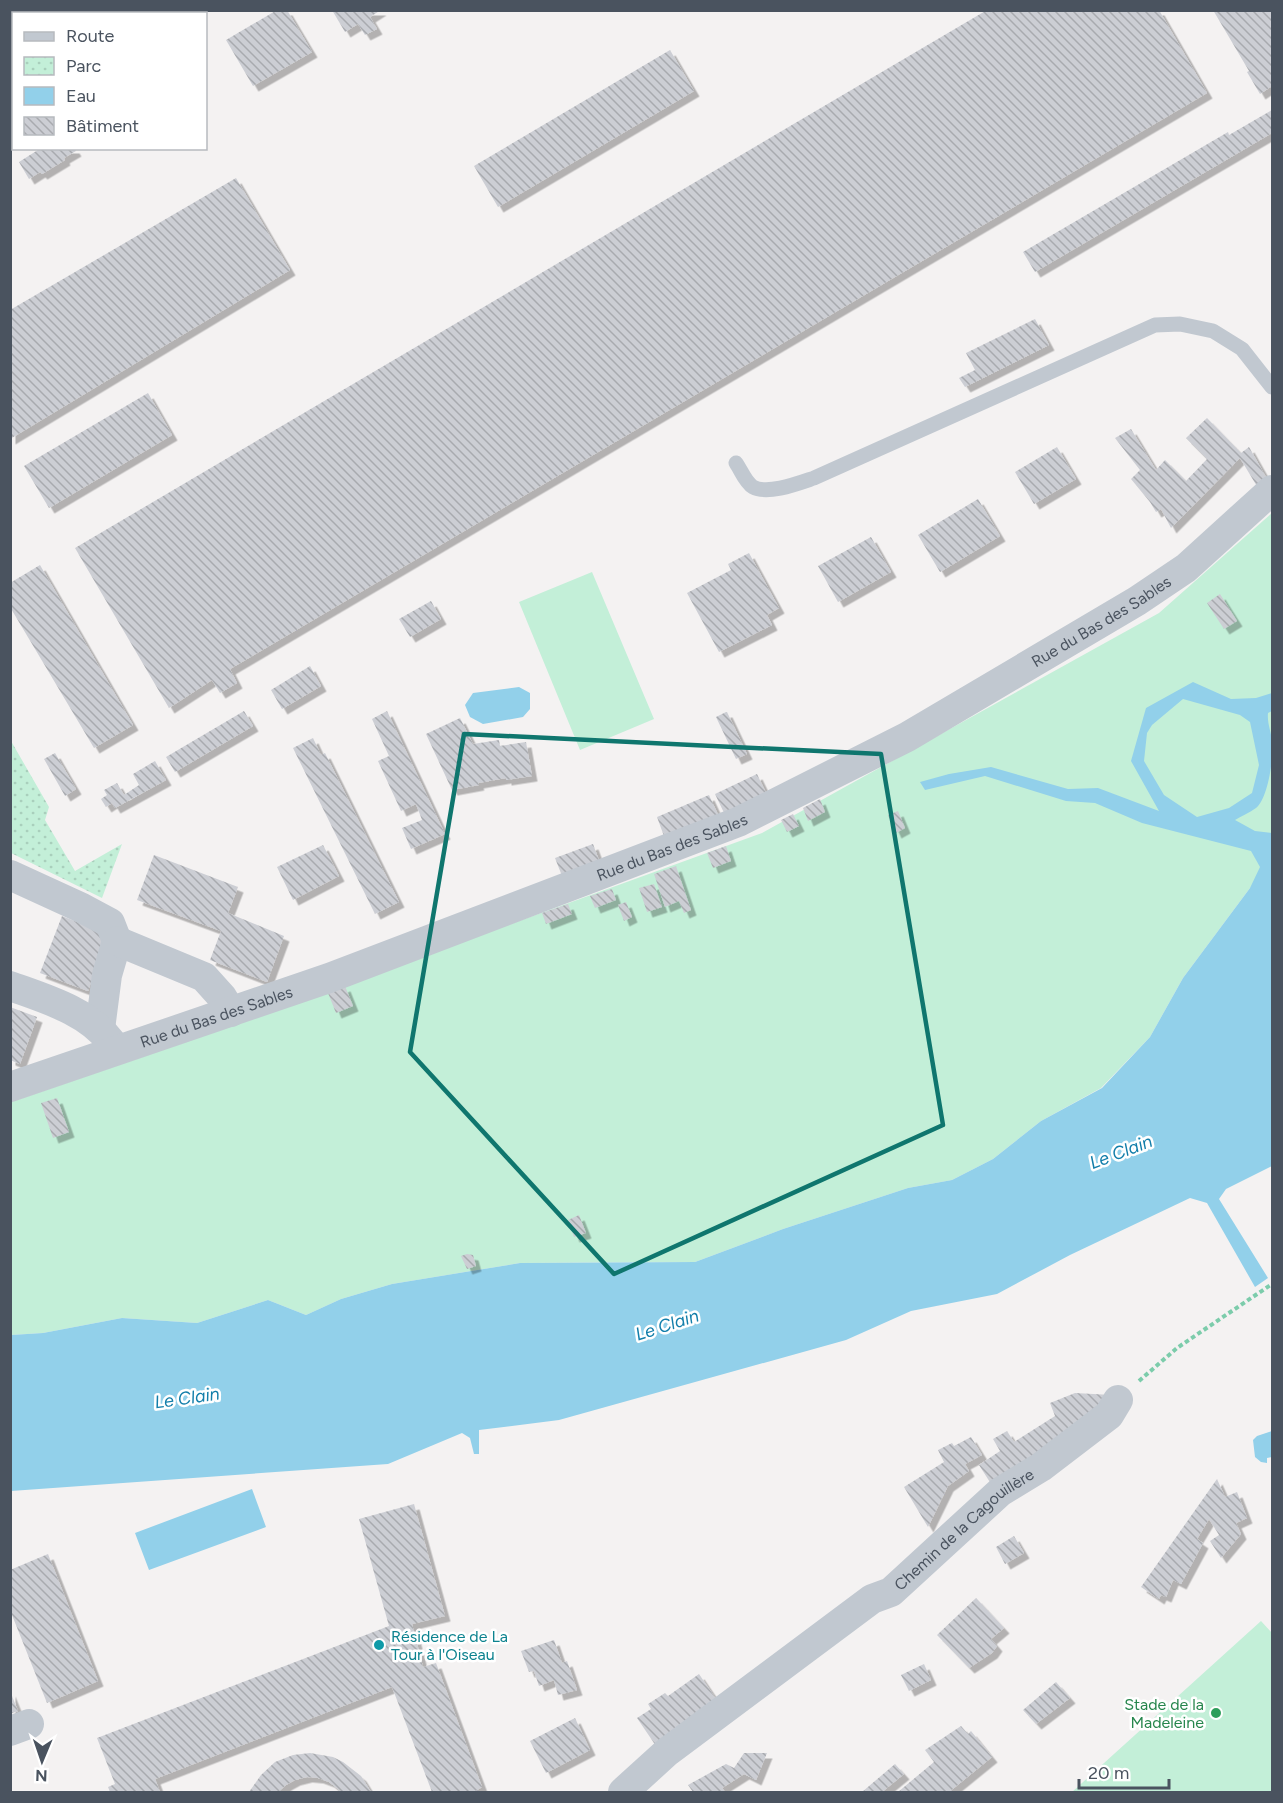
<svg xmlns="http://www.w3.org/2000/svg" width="1283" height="1803" viewBox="0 0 1283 1803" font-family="Figtree,sans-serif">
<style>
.park{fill:url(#park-dots)}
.garden{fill:#c3efd8}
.water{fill:#92d0ea;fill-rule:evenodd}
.building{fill:url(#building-back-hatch);filter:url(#shadow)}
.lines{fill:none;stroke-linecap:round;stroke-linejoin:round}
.path{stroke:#7cccab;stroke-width:4;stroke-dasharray:4.5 3;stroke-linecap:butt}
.lane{stroke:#c1c8d0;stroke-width:15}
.street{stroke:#c1c8d0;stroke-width:30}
.marked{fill:none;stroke:#0f766e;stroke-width:4.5;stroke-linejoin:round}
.culture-dot{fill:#0f9aa8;stroke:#fff;stroke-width:2}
.leisure-dot{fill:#2e9e5b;stroke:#fff;stroke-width:2}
.labels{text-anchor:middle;stroke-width:5;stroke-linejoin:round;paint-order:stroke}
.street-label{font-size:16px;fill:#4a535f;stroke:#fff}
.culture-label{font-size:16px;fill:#0d838f;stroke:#fff;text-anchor:start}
.leisure-label{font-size:16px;fill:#27864d;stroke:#fff;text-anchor:end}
.water-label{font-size:18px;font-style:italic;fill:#127eaa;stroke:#fff}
</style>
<defs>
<pattern id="park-dots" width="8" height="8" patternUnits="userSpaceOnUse" patternTransform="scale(1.5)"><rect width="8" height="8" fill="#c3efd8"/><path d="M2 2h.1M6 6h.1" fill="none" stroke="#a9cfbc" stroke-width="1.8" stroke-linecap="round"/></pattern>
<pattern id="building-back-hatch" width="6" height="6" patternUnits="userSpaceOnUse" patternTransform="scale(1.5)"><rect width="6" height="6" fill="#ccced4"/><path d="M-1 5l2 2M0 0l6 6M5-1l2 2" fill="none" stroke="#a8aaaf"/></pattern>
<filter id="shadow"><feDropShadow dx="5.5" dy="5.5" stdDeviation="0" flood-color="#0004"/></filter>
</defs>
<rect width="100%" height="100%" fill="#f4f2f2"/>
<!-- park -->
<path class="park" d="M11 741 49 807 45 820 75 871 122 844 102 898 11 853Z"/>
<!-- garden -->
<path class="garden" d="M1272 513V882L1250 888 1183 978 1150 1037 1101 1088 1041 1121 993 1159 952 1180 908 1188 783 1229 695 1262 520 1263 392 1284 341 1299 306 1315 268 1300 197 1323 122 1318 43 1333 11 1335V1102L180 1044 762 833 1159 613Z
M592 572 654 719 580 750 519 602Z
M1261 1621 1272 1633V1792H1072Z"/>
<!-- water -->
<path class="water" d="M1193 682 1231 699 1256 698 1272 693V711L1268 713C1267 723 1271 731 1272 741 1274 757 1268 799 1256 808 1249 813 1241 816 1235 820L1255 831 1272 833V1166L1226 1189 1219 1199 1268 1278 1255 1287 1207 1203 1190 1198 1070 1255 997 1294 911 1311 846 1340 559 1420 479 1430V1454H474L470 1438 462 1433 388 1464 11 1491V1335L43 1333 122 1318 197 1323 268 1300 306 1315 341 1299 392 1284 520 1263 695 1262 783 1229 908 1188 952 1180 993 1159 1041 1121 1102 1088 1150 1037 1183 978 1250 888 1260 867 1251 851 1142 823 1095 803 1066 801 985 776 925 790 920 782 949 774 991 767 1068 789 1098 788 1159 811 1131 761 1146 708ZM1183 699 1240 715 1250 722 1259 765 1252 793 1229 808 1197 817 1164 795 1144 761 1147 733 1152 725Z
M519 687 530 693V709L523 717 483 724 470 717 465 705 473 693Z
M1272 1431V1457L1267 1458V1463L1261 1462 1255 1457 1253 1440 1257 1436Z
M252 1489 266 1527 149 1570 135 1533Z"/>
<!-- building -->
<path class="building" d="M277 10H287L312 52 253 86 226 40Z
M332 10H381L370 17 377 29 365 35 358 24 345 32Z
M987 10H1159L1207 93 230 669 237 683 220 693 212 680 169 708 75 548Z
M1213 10H1272V86L1260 94 1247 72 1249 71Z
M670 50 694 91 498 207 474 166Z
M1272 110V133L1035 272 1023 252 1228 132 1229 135Z
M41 148H74L76 151 64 158 65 160 42 174 40 172 29 179 19 162Z
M236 178 290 270 10 439V310Z
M1035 319 1049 345 965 387 959 378 975 370 966 353Z
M148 393 172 435 49 508 24 466Z
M1207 418 1241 453 1249 447 1267 479 1258 488 1240 458 1171 528 1161 509 1156 512 1150 502 1131 479 1140 470 1115 438 1131 429 1156 470 1165 460 1186 481 1207 459 1186 438Z
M1057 447 1076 479 1034 504 1015 472Z
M978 499 1000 536 940 572 918 535Z
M871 537 891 572 838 602 818 566Z
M749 553 779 608 767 615 772 625 719 652 687 593 731 570 728 564Z
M40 565 133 725 94 748 10 607V583Z
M1220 594 1237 621 1224 629 1207 603Z
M431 601 441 619 410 637 399 619Z
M310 666 321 686 282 709 271 690Z
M244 711 253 726 175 772 166 757Z
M387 711 445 834 411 849 402 828 422 820 416 804 401 811 378 761 389 756 372 719Z
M726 712H727L747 754 736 759 716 717Z
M460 718 473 744 499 740 500 746 526 742 532 776 506 780V778L478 783 479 785 452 790 426 734Z
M313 738 321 755 325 753 399 902 375 914 293 748Z
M55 753 76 789 65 796 44 759Z
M155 761 166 780 115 808 112 803 106 807 101 799 107 795 104 790 117 783 124 795 139 785 133 774Z
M757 774 768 797 726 817 715 794Z
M709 795 720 819 665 839 657 817Z
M820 799 825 812 808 821 803 808Z
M898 811 905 828 896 833 888 815Z
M793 814 799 826 787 832 781 820Z
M593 844 600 863 562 876 555 858Z
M323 845 339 876 293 900 277 867Z
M726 846 731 861 713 868 707 853Z
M154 855 238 887 228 913 284 936 267 982 210 960 221 931 137 900Z
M676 866 691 910 684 913 679 901 665 907 654 874Z
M654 884 662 907 647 912 639 888Z
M612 889 616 900 595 908 590 896Z
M626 902 632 917 624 921 618 905Z
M568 904 572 914 546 924 542 913Z
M62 916 108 934 88 991 40 973Z
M345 986 353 1006 336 1013 328 993Z
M10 1007 37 1017 20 1064 10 1060Z
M57 1098 69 1132 53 1138 41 1103Z
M579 1215 586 1233 574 1237 568 1220Z
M467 1254 473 1255 476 1266 467 1269 461 1256Z
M1075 1393 1112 1395 993 1487 979 1465 1000 1451 993 1439 1007 1431 1014 1442 1055 1416 1050 1403Z
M971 1437 982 1455 965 1464 969 1471 948 1486 928 1527 904 1487 944 1462 938 1450 952 1443 954 1446Z
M1217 1479 1225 1497 1237 1492 1247 1518 1236 1523 1241 1534 1221 1558 1210 1541 1219 1535 1209 1519 1197 1539 1203 1543 1181 1584 1173 1580 1166 1597 1161 1595 1159 1599 1141 1587Z
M414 1504 445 1616 412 1624 423 1667 436 1663 482 1787 474 1792H432L392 1687 155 1779 160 1792H110L108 1787 115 1784 97 1738 389 1626 359 1519Z
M1014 1536 1024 1553 1005 1564 996 1547Z
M48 1554 98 1681 47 1703 10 1610V1570Z
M976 1598 1004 1628 991 1639 997 1646 992 1653 969 1668 937 1635Z
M554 1640 562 1663 567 1661 577 1690 558 1695 554 1680 539 1686 534 1671 529 1672 521 1651Z
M924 1664 931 1680 909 1691 901 1675Z
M699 1674 718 1702 656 1746 637 1718 651 1709 648 1704 665 1693 668 1696Z
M1056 1682 1070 1698 1036 1724 1023 1710Z
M10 1691 18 1711 10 1714Z
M575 1718 590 1750 546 1773 530 1741Z
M961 1726 968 1734 971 1731 992 1757 949 1792H898L934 1762 925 1750Z
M310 1753 333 1757 343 1762 361 1776 371 1792H342L329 1782 318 1778 307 1777 295 1780 286 1785 278 1792H249L261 1775 275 1762 293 1755Z
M744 1753H767L756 1780 744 1774 722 1788 725 1792H693L688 1785 726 1764 734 1768Z
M895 1764 904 1774 882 1792H862Z"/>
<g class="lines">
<!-- path -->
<path class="path" d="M1139 1381 1177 1348 1272 1284"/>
<!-- lane -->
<path class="lane" d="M736 463C741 470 745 482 753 487 768 495 799 483 814 478L1155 325 1180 324 1213 331 1242 349 1272 387"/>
<!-- street -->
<g class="street">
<path d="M10 875 82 908 110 923 117 941 107 975 100 1029"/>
<path d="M117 941 204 977 222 997 231 1012"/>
<path d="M10 986C46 999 88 1011 111 1042"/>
<path id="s1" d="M10 1087 329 978 738 822 907 737 1137 601 1186 568 1272 490"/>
<path d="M10 1731 29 1724"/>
<path id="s2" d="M623 1792 667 1752 872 1599 891 1592 1000 1492 1041 1467 1109 1415 1118 1400"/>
</g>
</g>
<!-- marked area -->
<path class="marked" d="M464 734 881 754 943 1125 614 1274 410 1052Z"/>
<!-- markers -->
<circle class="culture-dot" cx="379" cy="1645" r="6"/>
<circle class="leisure-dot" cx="1216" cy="1713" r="6"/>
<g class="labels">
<!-- street labels -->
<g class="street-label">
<text dy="6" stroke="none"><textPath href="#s1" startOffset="1190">Rue du Bas des Sables</textPath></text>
<text dy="6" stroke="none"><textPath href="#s1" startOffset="704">Rue du Bas des Sables</textPath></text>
<text dy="6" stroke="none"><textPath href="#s1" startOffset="218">Rue du Bas des Sables</textPath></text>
<text dy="6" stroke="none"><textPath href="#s2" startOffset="432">Chemin de la Cagouillère</textPath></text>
</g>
<!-- culture labels -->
<g class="culture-label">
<text x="391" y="1642">Résidence de La<tspan x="391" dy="18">Tour à l'Oiseau</tspan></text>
</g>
<!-- leisure labels -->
<g class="leisure-label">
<text x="1204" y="1710">Stade de la<tspan x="1204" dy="18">Madeleine</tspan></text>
</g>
<!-- water labels -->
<g class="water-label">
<text transform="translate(1121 1152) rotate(-21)" y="6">Le Clain</text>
<text transform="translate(667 1325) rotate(-18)" y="6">Le Clain</text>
<text transform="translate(187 1398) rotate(-8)" y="6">Le Clain</text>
</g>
</g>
<!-- border -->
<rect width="1283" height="1803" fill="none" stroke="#4a535f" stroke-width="24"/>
<!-- legend -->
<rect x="12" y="12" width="195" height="138" fill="#ffffff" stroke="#b7babf" stroke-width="1.5"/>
<rect x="24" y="32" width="30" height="9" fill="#c1c8d0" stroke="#b7babf" stroke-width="1.5"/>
<text x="66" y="42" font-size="18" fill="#4a535f">Route</text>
<rect x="24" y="57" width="30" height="18" fill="url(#park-dots)" stroke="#b7babf" stroke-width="1.5"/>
<text x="66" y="72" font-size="18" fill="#4a535f">Parc</text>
<rect x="24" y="87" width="30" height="18" fill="#92d0ea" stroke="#b7babf" stroke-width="1.5"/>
<text x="66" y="102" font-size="18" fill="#4a535f">Eau</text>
<rect x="24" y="117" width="30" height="18" fill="url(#building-back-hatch)" stroke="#b7babf" stroke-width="1.5"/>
<text x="66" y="132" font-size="18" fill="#4a535f">Bâtiment</text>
<!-- north arrow -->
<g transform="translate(42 1761) rotate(182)" stroke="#ffffff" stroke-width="4.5" paint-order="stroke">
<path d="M0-4.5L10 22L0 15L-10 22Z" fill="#4a535f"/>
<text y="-9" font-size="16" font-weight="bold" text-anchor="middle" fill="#4a535f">N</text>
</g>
<!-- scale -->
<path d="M1079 1779v9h90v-9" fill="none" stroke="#4a535f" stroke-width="3"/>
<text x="1088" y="1779" font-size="18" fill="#4a535f" stroke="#ffffff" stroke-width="4.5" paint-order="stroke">20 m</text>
</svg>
